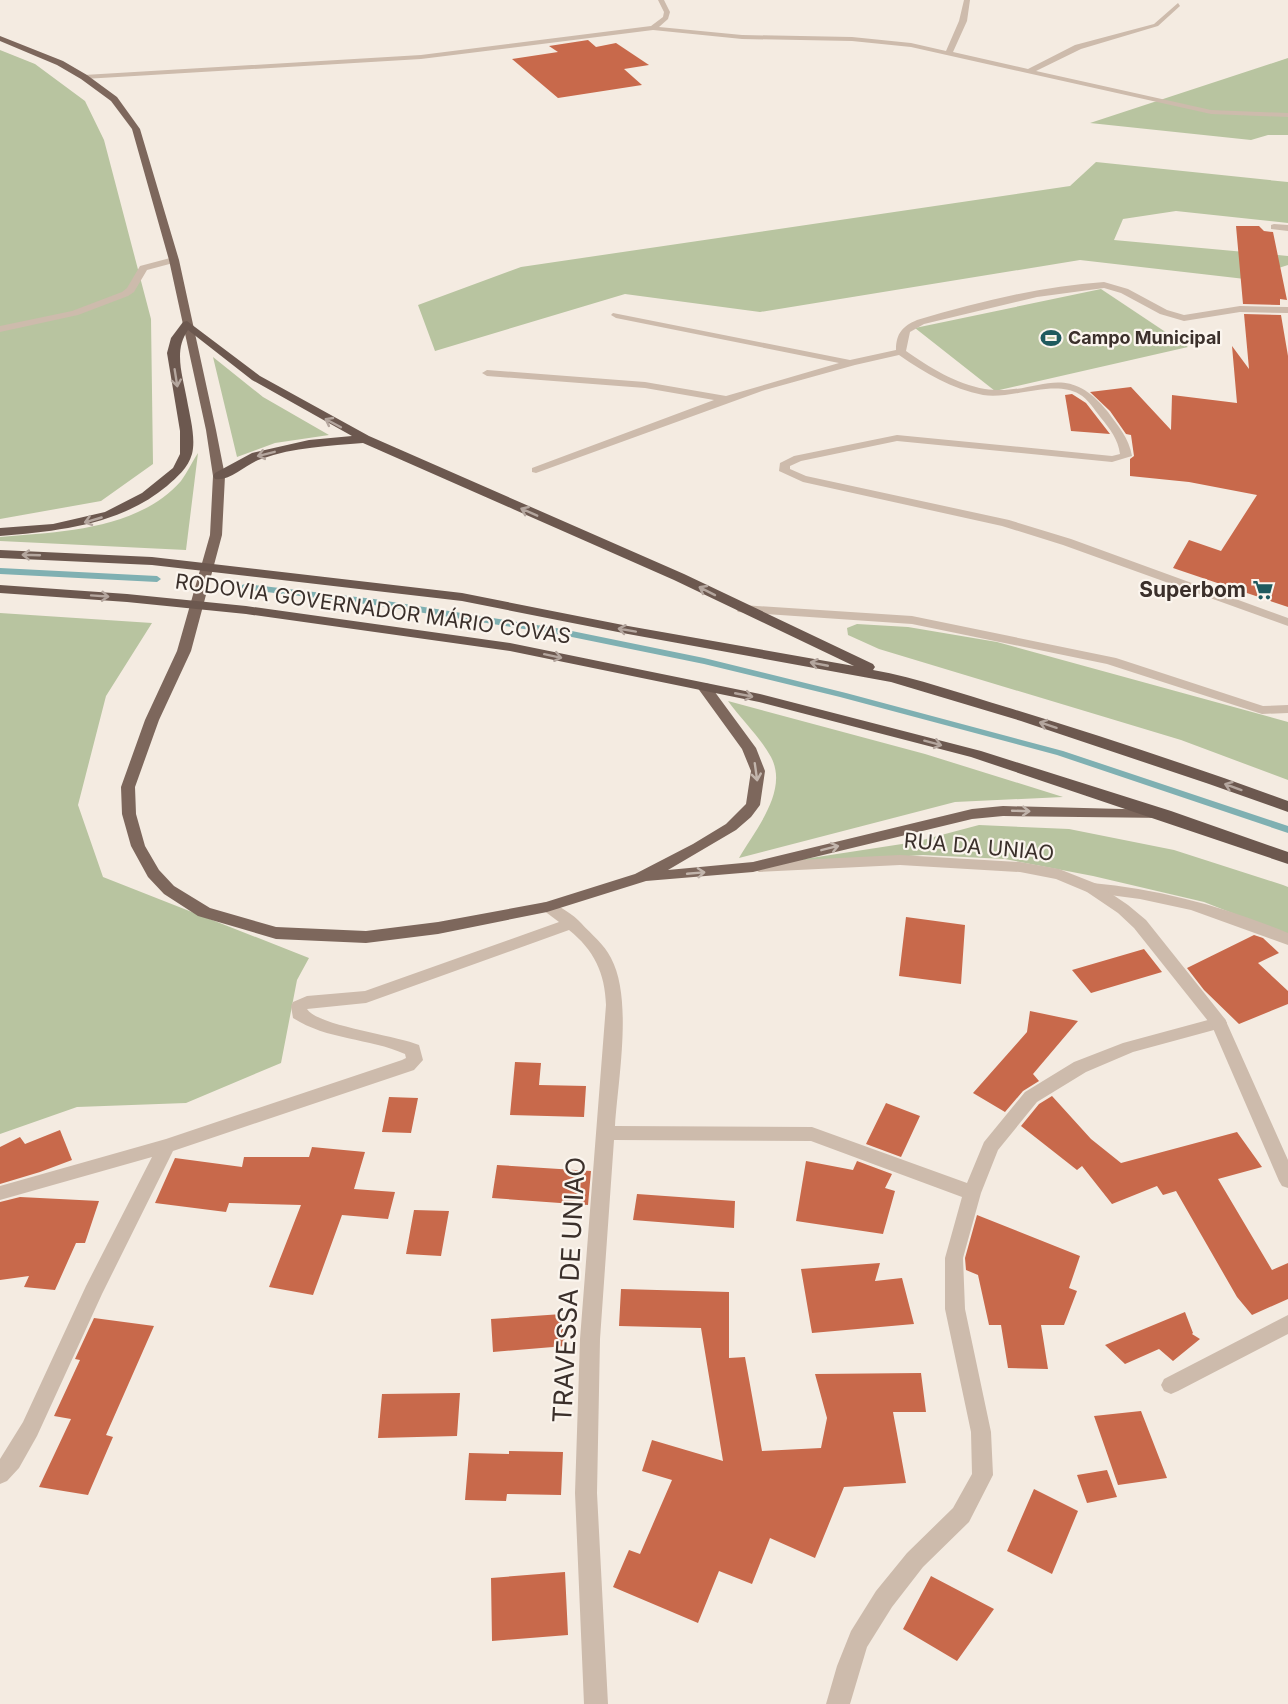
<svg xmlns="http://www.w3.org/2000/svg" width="1288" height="1704" viewBox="0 0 1288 1704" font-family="Inter,sans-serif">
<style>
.green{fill:#b8c4a0}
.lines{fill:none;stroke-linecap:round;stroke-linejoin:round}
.stream{fill:#7fb0b2;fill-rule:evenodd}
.building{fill:#c8694b}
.minor{fill:#cdbbac;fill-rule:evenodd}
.tertiary{fill:#cdbbac;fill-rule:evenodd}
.primary{fill:#7d675c;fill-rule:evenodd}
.trunk{fill:#6c584f;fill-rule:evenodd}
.oneway{stroke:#b4a69e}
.oneway2{stroke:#c2b5ac}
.labels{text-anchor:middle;stroke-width:4.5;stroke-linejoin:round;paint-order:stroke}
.far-poi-label{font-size:18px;font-weight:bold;fill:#3b302b;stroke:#fbf5ee;text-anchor:start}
.poi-label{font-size:21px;font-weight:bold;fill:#3b302b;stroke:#fbf5ee;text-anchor:end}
.street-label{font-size:21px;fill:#3b302b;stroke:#fbf5ee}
.near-street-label{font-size:26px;fill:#3b302b;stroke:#fbf5ee}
</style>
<rect width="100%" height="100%" fill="#f4ebe1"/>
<!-- green -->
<path class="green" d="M0 50 35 64 85 101 104 140 151 319 153 464 101 501 0 519Z
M1288 58V135H1268L1251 140 1090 123Z
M1096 162 1288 182V223L1176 211 1123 219 1114 240 1288 256V265L1245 279 1080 260 760 312 625 294 435 351 418 305 521 267 1070 186Z
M1101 289 1188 347 995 391 915 328Z
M213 357 263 397 329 435 275 443 237 457Z
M198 453 186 550 0 541V537C59 532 138 530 181 481 187 473 192 462 198 453Z
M0 613 152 623 106 696 78 805 103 877 309 958 297 980 281 1063 186 1103 77 1107 0 1134Z
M857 624 908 627 997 642 1288 722V780L1181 740 879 649 848 635 847 628Z
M728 701 925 754 1063 797 955 802 739 858C755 830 789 791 771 757 760 737 741 719 728 701Z
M979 825 1069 829 1174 850 1283 885 1288 887V935L1204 902 1093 876 1005 859 923 855 753 867 915 842Z"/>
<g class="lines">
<!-- stream -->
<path class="stream" d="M0 568 157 576 161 579 157 582 0 574Z
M245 584 374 599 562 629 704 658 846 693 1063 751 1288 826V833L1057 755 840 697 704 664 562 635 374 605 242 589V585Z"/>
</g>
<!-- building -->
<path class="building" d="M588 40 596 47 616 43 649 65 624 69 642 85 558 98 512 59 558 52 549 46Z
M1236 226H1259L1264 231 1273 232 1287 300 1280 299V305L1243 304Z
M1244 314 1281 315 1288 356V607L1173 568 1189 540 1221 551 1257 495 1189 482 1130 476V459L1134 456 1131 435 1126 434 1110 411 1090 392 1131 387 1171 430 1172 395 1237 403 1232 346 1249 369Z
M1072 394 1086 403 1110 434 1071 431 1065 395Z
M906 917 965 925 961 984 899 976Z
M1254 935 1263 938 1279 953 1258 963 1288 991V1004L1239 1024 1204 990 1187 968Z
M1144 949 1162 972 1091 993 1072 970Z
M1030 1011 1078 1021 1033 1074 1039 1081 1023 1091 1005 1112 973 1093 1027 1032Z
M515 1062 541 1063 539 1085 586 1086 584 1117 510 1115Z
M1052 1096 1091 1139 1121 1163 1237 1132 1262 1167 1218 1179 1272 1270 1288 1263V1299L1252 1315 1237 1297 1176 1191 1163 1195 1157 1186 1112 1204 1082 1166 1077 1170 1021 1126 1039 1104Z
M389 1097 418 1098 411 1133 382 1132Z
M886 1103 920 1116 901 1157 866 1144Z
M60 1130 72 1160 40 1172 0 1184V1147L20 1137 25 1144Z
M312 1147 365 1152 354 1189 395 1192 388 1219 342 1215 313 1295 269 1287 301 1205 229 1203 226 1212 155 1203 175 1158 242 1167 244 1157H309Z
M806 1161 853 1170 857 1161 892 1174 885 1188 895 1191 883 1234 796 1221Z
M497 1165 591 1171 588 1205 492 1198Z
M637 1194 735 1201 734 1228 633 1220Z
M20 1197 99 1201 85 1243H76L55 1290 24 1287 29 1276 0 1280V1202Z
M414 1210 449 1211 441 1256 406 1254Z
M977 1215 1080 1256 1069 1288 1077 1291 1064 1325H1041L1048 1369 1008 1368 1001 1325H989L978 1275 966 1270 965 1258Z
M880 1263 875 1281 902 1278 914 1324 812 1333 801 1269Z
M621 1289 729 1292V1358L745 1357 762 1451 821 1448 827 1418 815 1374 921 1373 926 1412H893L906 1483 844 1487 815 1558 770 1538 752 1584 719 1571 698 1623 613 1587 629 1550 640 1554 672 1480 642 1471 652 1440 723 1461 701 1328 619 1326Z
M1185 1312 1193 1333 1192 1334 1200 1339 1173 1361 1159 1349 1125 1364 1105 1345Z
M562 1314 565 1346 493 1352 491 1319Z
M94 1318 154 1326 106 1435 113 1437 88 1495 39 1487 71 1419 54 1416 80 1360 75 1359Z
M460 1393 457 1436 378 1438 382 1394Z
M1141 1411 1167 1478 1118 1485 1094 1416Z
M509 1451 563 1452 561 1495 507 1494 506 1501 465 1500 469 1453 509 1454Z
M1107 1470 1117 1497 1087 1503 1077 1475Z
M1034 1489 1078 1511 1052 1574 1007 1551Z
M565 1572 568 1635 492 1641 491 1578Z
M931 1576 994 1609 957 1661 903 1629Z"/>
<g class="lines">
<!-- minor -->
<path class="minor" d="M658 0H664L670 12 668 19 659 27 742 35 852 37 911 43 946 51 959 21 964 0H970L967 21 953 52 1028 69 1075 45 1154 24 1178 3 1180 6 1158 26 1081 49 1036 71 1211 110 1288 113V117L1211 114 911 47 852 41 742 39 653 30 421 59 84 79 80 77 84 75 421 55 651 26 663 17 664 12Z
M1274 224 1288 225V231L1271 229V225Z
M174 257 179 260 177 262 147 270 134 292 128 296 78 315 0 332V326L72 311 122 292 127 288 140 266Z
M1104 282 1128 289 1167 310 1184 315 1240 306 1288 307V313L1240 312 1184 321 1160 314 1121 293 1104 288 1037 297 924 324 910 332 906 351C929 367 956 384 985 389 1038 397 1064 357 1108 412 1118 426 1129 438 1132 456L1112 462 897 441 801 461 790 466V469L806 476 1009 520 1071 539 1288 618V626L1063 545 1002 526 803 482 779 471 780 463 794 456 897 435 1112 456 1120 454C1118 439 1110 429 1101 418 1094 409 1088 399 1079 394 1054 379 1011 400 983 395 952 389 925 373 899 355L855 365 765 390 536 473 532 472V468L714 400 645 388 487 376 482 373 487 370 645 382 726 396 839 363 616 318 611 315 613 313 850 360 896 350C896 333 903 326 917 320 977 302 1042 286 1104 282Z
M742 605 912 616 1116 658 1263 706 1288 705V713L1262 714 1107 664 912 624 738 612 736 609Z
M1092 883C1160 889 1225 907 1288 933V945L1191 910 1140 899 1087 892 1084 888 1087 884Z
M547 902C559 905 574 915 581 923 592 935 604 944 611 958 633 999 618 1079 615 1126L812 1127 967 1183 984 1142 1025 1092 1074 1062 1123 1043 1219 1017 1225 1019 1227 1023 1225 1027 1133 1052 1086 1072 1037 1102 998 1150 981 1193 963 1258 965 1309 991 1432 993 1475 969 1522 923 1567 892 1607 867 1647 850 1704H826L837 1666 851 1631 876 1591 907 1553 953 1508 972 1474 971 1432 945 1309V1258L962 1197 811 1141 614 1140 600 1339 597 1493 608 1704H584L575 1493 580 1339 606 1005C605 973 594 950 569 930L366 1003 307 1009C318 1026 395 1035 419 1045L423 1060 414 1070 173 1151 102 1294 37 1436 19 1468 7 1481 0 1484V1459L23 1422 86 1286 152 1157 0 1200V1186L166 1139 402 1060 406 1058 405 1054C369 1038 327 1040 293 1018L291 1006 293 1002 307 996 365 991 559 922 539 907 542 903Z
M1288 1315V1334L1178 1391 1171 1394 1164 1391 1161 1385 1164 1379Z"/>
<!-- tertiary -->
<path class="tertiary" d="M900 855 1020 862 1059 869 1097 884 1128 905 1146 920 1225 1019 1288 1160V1188L1282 1186 1279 1181 1212 1026 1134 928 1118 913 1087 892 1056 879 1020 872 900 865 759 872 751 867 759 862Z"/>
<!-- primary -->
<path class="primary" d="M0 36 63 61 87 75 117 97 140 129 179 260 216 430 225 476 222 535 191 651 159 720 135 787 136 814 145 846 159 870 174 886 210 908 276 927 366 931 438 922 546 902 635 874 693 844 726 824 746 804 751 771 742 749 697 687 704 683 709 684 756 748 765 771 760 805 751 817 736 830 668 870 753 862 972 809 1003 806 1161 810 1168 815 1166 818 1003 816 972 819 753 872 646 881 547 912 438 934 366 943 276 939 198 916 164 894 148 877 131 846 122 814 121 787 145 720 177 651 210 535 213 476 206 430 169 260 132 129 111 101 81 79 57 65 0 41Z"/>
<!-- trunk -->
<path class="trunk" d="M187 321 260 376 369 436 684 574 873 664 875 667 873 670C918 678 962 694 1006 707 1101 736 1195 767 1288 801V812L1209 784 1021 721 891 682 628 634 462 601 152 565 0 558V550L152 557 462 593 628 626 854 666 674 580 363 443C329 446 294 447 261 459 247 463 230 482 215 479L213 476 215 473 252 453 309 440 352 436 252 380 188 330C173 351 183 376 187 400 190 417 196 438 192 454 188 468 177 477 167 486 120 525 59 531 0 536V528L53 524 105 512 142 493 173 468 180 454V431L167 353 171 338 183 322Z
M0 585 127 594 246 606 510 643 760 694 981 751 1171 811 1288 852V864L971 757 759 702 510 651 246 614 127 602 0 593Z"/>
</g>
<!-- one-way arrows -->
<defs><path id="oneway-shaft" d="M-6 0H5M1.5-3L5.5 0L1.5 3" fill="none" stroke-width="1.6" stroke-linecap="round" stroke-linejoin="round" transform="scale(1.5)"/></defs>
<g class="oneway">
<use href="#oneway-shaft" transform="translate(176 378) rotate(81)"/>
<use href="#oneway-shaft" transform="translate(333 423) rotate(-152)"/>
<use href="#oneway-shaft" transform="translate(266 454) rotate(166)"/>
<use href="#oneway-shaft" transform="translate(529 512) rotate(-156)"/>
<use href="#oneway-shaft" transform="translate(93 520) rotate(164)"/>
<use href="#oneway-shaft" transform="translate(31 555) rotate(-178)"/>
<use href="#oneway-shaft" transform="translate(707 591) rotate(-153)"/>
<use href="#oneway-shaft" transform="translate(100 596) rotate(4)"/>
<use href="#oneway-shaft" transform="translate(627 630) rotate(-170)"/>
<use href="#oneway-shaft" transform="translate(553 656) rotate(12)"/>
<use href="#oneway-shaft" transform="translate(819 664) rotate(-169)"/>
<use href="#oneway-shaft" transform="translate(744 695) rotate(11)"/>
<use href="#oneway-shaft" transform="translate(1048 725) rotate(-162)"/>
<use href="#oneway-shaft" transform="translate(933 743) rotate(15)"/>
<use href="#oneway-shaft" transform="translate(1233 787) rotate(-160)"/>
</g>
<g class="oneway2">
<use href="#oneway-shaft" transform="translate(756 772) rotate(82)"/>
<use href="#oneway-shaft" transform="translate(1021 811) rotate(2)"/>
<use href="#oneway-shaft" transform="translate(830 848) rotate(-14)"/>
<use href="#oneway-shaft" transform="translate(696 873) rotate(-5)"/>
</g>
<!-- icons -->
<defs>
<g id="stadium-bare" transform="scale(1.62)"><path d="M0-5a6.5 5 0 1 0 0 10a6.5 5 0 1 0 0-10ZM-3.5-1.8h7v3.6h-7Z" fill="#1f5a5e" stroke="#fbf5ee" stroke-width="2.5" paint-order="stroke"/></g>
<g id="supermarket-bare" transform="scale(1.62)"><path d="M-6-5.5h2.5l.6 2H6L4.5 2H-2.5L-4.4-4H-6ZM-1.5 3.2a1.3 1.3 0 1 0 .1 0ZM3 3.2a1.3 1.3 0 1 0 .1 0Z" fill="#1f5a5e" stroke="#fbf5ee" stroke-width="2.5" paint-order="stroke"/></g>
</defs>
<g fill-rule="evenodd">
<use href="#stadium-bare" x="1051" y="338"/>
<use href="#supermarket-bare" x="1263" y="590"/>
</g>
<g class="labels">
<!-- far-poi labels -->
<g class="far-poi-label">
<text x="1068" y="344">Campo Municipal</text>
</g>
<!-- poi labels -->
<g class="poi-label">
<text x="1246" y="597">Superbom</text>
</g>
<!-- street labels -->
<g class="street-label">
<text transform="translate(373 609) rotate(8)" y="7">RODOVIA GOVERNADOR MÁRIO COVAS</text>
<text transform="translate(979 847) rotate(5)" y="7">RUA DA UNIAO</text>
</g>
<!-- near-street labels -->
<g class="near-street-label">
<text transform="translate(569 1290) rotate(-87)" y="9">TRAVESSA DE UNIAO</text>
</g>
</g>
</svg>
